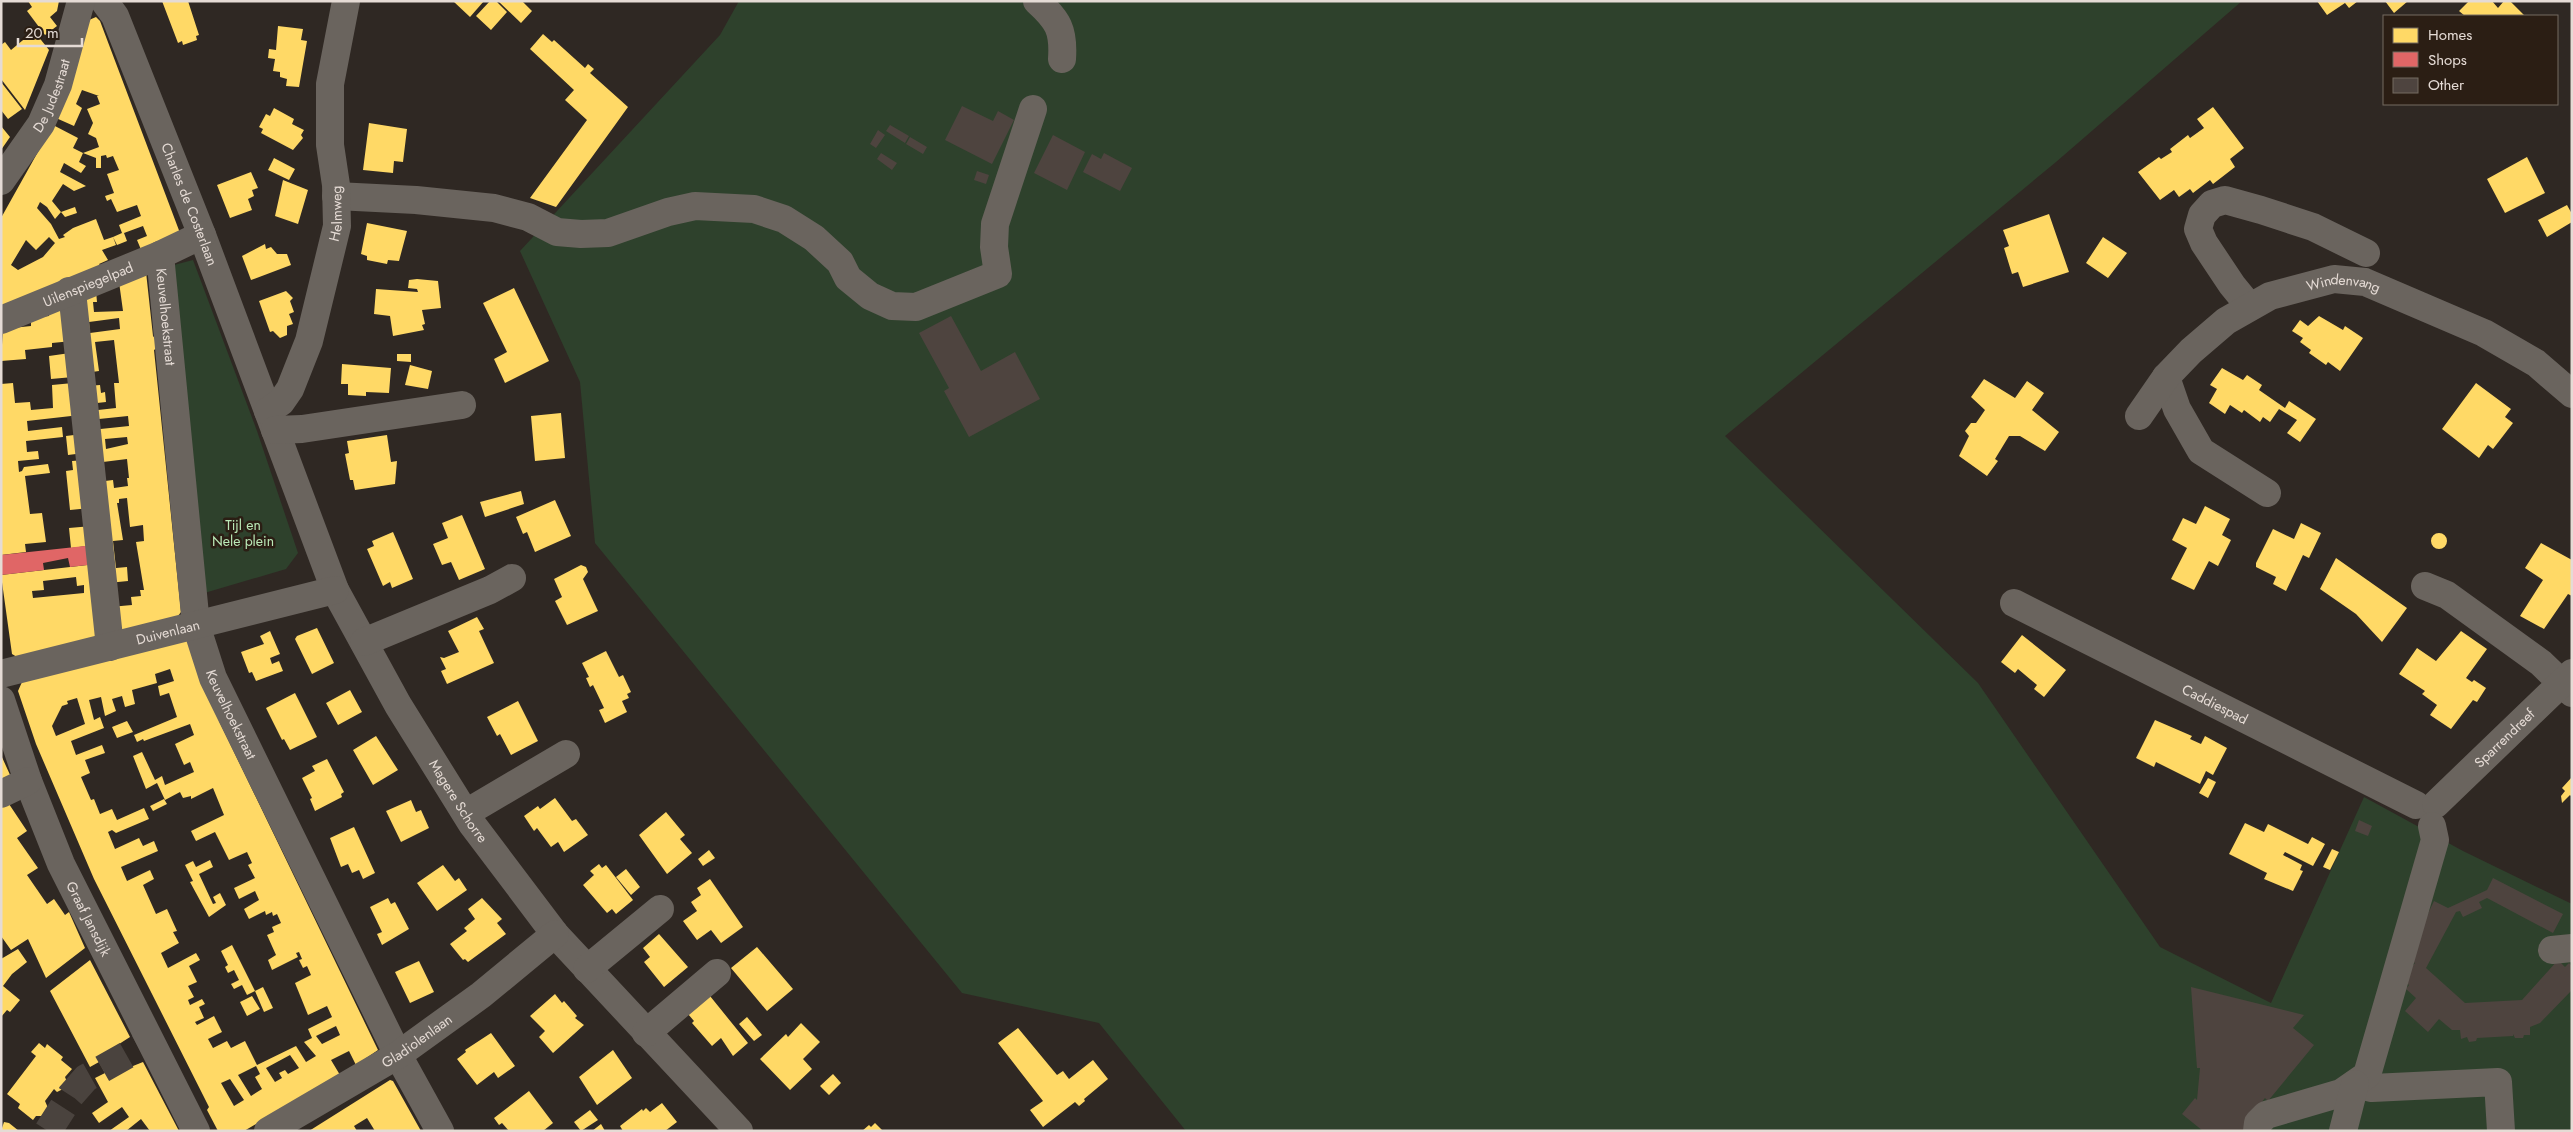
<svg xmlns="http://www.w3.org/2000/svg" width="2573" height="1132" viewBox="0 0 2573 1132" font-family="Jost,sans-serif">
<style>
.green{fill:#2e412c}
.homes{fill:#ffd966;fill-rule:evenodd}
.shops{fill:#e06666}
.building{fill:#4e443f}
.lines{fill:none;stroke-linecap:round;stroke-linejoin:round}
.minor-tunnel{stroke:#4a433e;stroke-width:28;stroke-dasharray:28 14;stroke-linecap:butt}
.minor{stroke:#6a645e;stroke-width:28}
.labels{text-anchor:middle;stroke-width:5;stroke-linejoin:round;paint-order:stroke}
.street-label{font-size:14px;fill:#e5dbd5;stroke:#2b1e14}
.park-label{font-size:14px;fill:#bbeab8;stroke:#2b1e14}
</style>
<rect width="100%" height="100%" fill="#2f2823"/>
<!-- green -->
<path class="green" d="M739 1H2242L2056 162 1725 436 1978 683 2160 947 2271 1003 2364 797 2463 851 2572 904V1131H1186L1099 1023 962 993 595 543 580 382 520 251 720 35Z
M193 260 257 431 298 553 286 569 201 594 174 265Z"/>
<!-- homes -->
<path class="homes" d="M28 1H59L57 11 50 17 57 26 45 35 27 11 32 7Z
M162 1H188L199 35 196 36 197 40 183 45 182 41 178 43Z
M453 1H484L470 17Z
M490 1H496L507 12 491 30 476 16Z
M498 1H522L532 11 521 23Z
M2317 1H2358L2349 8 2345 3 2327 15Z
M2385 1H2408L2394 13Z
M2469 1H2492L2498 8 2504 1H2510L2524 15 2465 16 2459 11Z
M96 17 100 21 180 233 142 252 137 240 147 236 143 226 124 233 127 241 117 245 113 237 122 233 119 225 141 216 137 205 117 212 111 199 107 201 105 196 114 193 107 174 119 170 113 156 107 158 106 155 101 156V168H96V158L83 153 99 147 96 138 88 134 93 123 87 109 100 104 97 96H99L82 90 76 104 82 108 74 126 56 118 89 20Z
M278 26 303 29 301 40 307 41 299 87 286 86 287 79 280 77V72L273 71 275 59 268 58 269 49 276 50Z
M34 31 49 50 25 110 1 79V45L5 42 11 50Z
M543 34 552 42 554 40 585 68 588 64 594 69 590 73 628 107 556 207 530 198 587 120 565 100 574 90 530 49Z
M1 82 22 109 8 119 1 110Z
M2213 107 2244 148 2230 159 2235 167 2213 184 2210 180 2193 193 2190 189 2179 197 2174 190 2160 200 2138 172 2159 157 2161 159 2172 152 2170 149 2188 135 2190 138 2204 128 2197 119Z
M274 108 294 119 292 124 304 130 301 135 303 138 293 150 261 133 263 129 259 127 266 114 270 116Z
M369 123 407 129 403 162 394 161 393 173 363 170Z
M53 125 78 138 73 148 83 153 79 162 86 166 81 173 64 163 60 172 86 186 74 191 63 184 52 201 61 212 55 219 47 207 40 202 37 208 51 224 59 239 65 237 63 235 73 228 96 219 104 240 113 237 116 245 102 250 108 260 99 264 102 268 1 310V218ZM49 237 55 243 43 257 18 270 11 265 26 240 36 250Z
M1 126 10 137 1 150Z
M2527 157 2545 193 2505 213 2487 179Z
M274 158 295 169 289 180 268 170Z
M251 172 258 188 252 190 254 196 248 199 252 210 230 218 217 185Z
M283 180 308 190 298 224 275 216Z
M2567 205 2572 214V222L2547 237 2538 220Z
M75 207 77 213 65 217 61 212Z
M2049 214 2069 272 2023 287 2018 272 2012 274 2004 248 2009 246 2003 230Z
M367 223 407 231 399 261 388 260 387 264 367 260V256L361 254Z
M2103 237 2127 253 2108 278 2086 263Z
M265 244 266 249 271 247 277 254H287L291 265 251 280 242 256Z
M146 272 153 336 156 340 157 348 154 350 181 612 178 616 113 633 110 607 132 605 131 597 141 596 140 590H144L136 542 144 541 143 525 130 527 127 498 119 499V503H117L123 540 113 541 116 568 127 567 128 581 108 583 97 482 113 480 114 488 128 486 127 478H129L127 459 95 463 91 430 129 426 128 416 99 419 89 411 116 408 114 383H119L114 340 95 342 99 371 85 373 77 299 96 291 97 302H93L94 312 123 311 119 282ZM119 318 120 329 90 333 89 322ZM127 437 128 444 106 449 105 439Z
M417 279 438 281 441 308 422 310 425 324 422 325 424 330 393 336 390 316 374 314 376 289 418 292 417 289 408 288 409 280Z
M514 288 549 361 505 383 494 359 507 352 483 303Z
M286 291 293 298 290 301 294 312 289 314 293 324 287 326V335L280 338 273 331 270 332 259 301Z
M68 309 72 341 52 343V347L25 350 26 359 1 361 3 329 31 326V318L49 316V312Z
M2319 316 2343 330 2345 326 2363 338 2340 371 2328 362 2326 365 2309 353 2311 350 2300 342 2303 338 2292 331 2300 320 2308 326Z
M70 353 73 377 51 379 49 356Z
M397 354H411V362L397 361Z
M342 364 391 368 389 393 366 392V396L348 395V384H341Z
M410 365 432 371 428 389 405 385Z
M2222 368 2243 380 2247 375 2262 385 2259 390 2285 408 2289 401 2316 419 2300 442 2287 433 2297 420 2279 409 2270 422 2263 417 2260 422 2244 410 2242 413 2230 405 2225 414 2209 403 2217 389 2210 385Z
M1984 379 2015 398 2027 381 2044 393 2032 410 2059 432 2045 451 2020 436H2009L1995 459 1998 461 1987 476 1959 456 1969 436 1965 431 1971 423H1976L1985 410 1971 397Z
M13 383 15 403 30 402 31 410 53 408 52 385 73 383 80 415 27 421 28 431 62 427 63 437 26 441 27 452 38 451 39 459 18 461 19 472 22 471 24 467 48 464 50 473 25 476 30 514 42 513 46 542 25 544 26 552 1 555V384Z
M2476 383 2511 409 2505 417 2513 423 2493 449 2488 445 2479 458 2442 429Z
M100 385 101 393 105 392 106 402 88 404 87 386Z
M561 413 565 458 535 461 531 416Z
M82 434 84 453 68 455 66 436Z
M387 435 391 462 397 461 395 484 355 490 353 480H350L345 454 349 453 347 441Z
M85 460 90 508 70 510 66 471 73 470 72 461Z
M521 491 524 504 485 517 480 502Z
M555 500 571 536 535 552 527 532 523 534 516 517Z
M2205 506 2230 519 2222 535 2231 540 2218 566 2209 561 2194 590 2171 579 2187 548 2172 540 2183 518 2196 524Z
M462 515 485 569 459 580 451 562 442 565 433 544 448 538 442 523Z
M2301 523 2321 533 2309 558 2303 555 2286 591 2273 584 2276 577 2256 567V563L2273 529 2294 539Z
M92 526 94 545 71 548 69 528Z
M393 532 413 579 392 588 390 582 383 586 367 549 374 546 372 541Z
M2431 541a8 8 0 1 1 16 0a8 8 0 1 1-16 0Z
M2541 543 2572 560V596L2568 594 2544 629 2520 616 2543 580 2525 568Z
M2336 558 2407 608 2382 642 2356 614 2320 589Z
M96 564 103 635 17 657 12 654 1 575ZM76 577 77 586 84 585V593L33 598 32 591 44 590 43 581Z
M581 565 586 567 588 572 583 579 598 611 567 625 555 601 562 597 554 579Z
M477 617 484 629 479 631 494 663 447 684 441 671 446 669 440 657 444 658 459 652 448 631Z
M317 628 334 663 312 674 295 639 297 636Z
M270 631 280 654 270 658 272 664 279 661 283 671 256 681 252 672 249 673 241 652 264 644 260 636Z
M2461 631 2487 649 2466 678 2472 682 2474 680 2486 688 2477 702 2473 700 2451 729 2430 715 2437 705 2422 694 2425 691 2399 674 2417 648 2436 661Z
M2022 635 2066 670 2044 697 2034 689 2037 685 2018 669 2015 673 2001 662Z
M185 640 190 643 220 723 378 1050 356 1065 349 1051 331 1060 340 1075 244 1131H218L207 1110 209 1107 94 879 36 744 18 691 22 682ZM170 669 174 681 158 686 160 696 169 693 177 717 134 735 137 742 143 739 144 741 190 724 194 735 175 744 184 765 190 762 194 772 165 785 162 776 155 780 142 752 133 756 146 789 157 783 165 800 180 792 183 798 191 796V799L213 788 224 815 191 831 196 841 215 832 229 860 247 852 252 863 248 865 255 878 234 888 239 899 255 891 259 900 244 909 249 919 265 911 266 915 272 912 273 916 277 914 281 923 272 927 274 932 267 935 276 955 268 960 272 970 298 957 296 953 299 952 302 959 299 960 303 968 307 966 311 975 295 983 308 1015 327 1006 332 1017 308 1029 312 1038 304 1042 316 1056 306 1062 296 1046 257 1065 245 1041 231 1048 227 1041 213 1048 208 1039 222 1032 214 1016 197 1025 195 1022 204 1018 199 1007 205 1004 202 999 190 1005 188 1000 194 997 188 986 197 982 189 966 200 960 196 953 168 968 161 953 179 943 173 932 177 931 167 909 156 914 143 885 154 879 150 870 127 881 121 867 158 851 154 841 143 846 139 838 115 849 108 832 112 830 116 833 149 819 144 808 117 820 112 809 100 814 94 799 91 800 81 777 90 773 85 760 105 753 102 745 76 755 71 741 104 728 100 717 94 720 89 700 101 697 105 716 116 711 112 699 122 696 125 707 135 704 132 690 157 683 155 674ZM77 698 85 724 56 736 52 726 62 706 68 704 67 701ZM336 1026 340 1035 322 1044 316 1036ZM290 1055 299 1068 288 1074 285 1070 279 1073 282 1078 275 1082 266 1068ZM256 1066 260 1074 255 1077 262 1089 251 1096 238 1075ZM230 1079 244 1100 234 1106 221 1083Z
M606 651 619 677 623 675 631 692 627 694 629 698 622 701 627 712 605 723 599 710 604 708 593 685 590 687 586 678 589 677 582 663Z
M350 690 362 712 338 725 326 703Z
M295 693 317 737 290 750 284 739 282 740 266 708Z
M518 701 538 741 511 755 500 734 497 736 487 717Z
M2155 720 2192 736 2190 739 2201 744 2205 736 2227 748 2213 775 2206 771 2200 784 2156 762 2154 767 2136 758Z
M127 721 133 732 117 738 112 727Z
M376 736 398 770 373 785 353 750Z
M1 755 11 777 1 784Z
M327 759 344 792 341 794 342 797 315 811 310 799 312 798 302 778 315 771 312 766Z
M2572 777V797L2570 795 2562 803 2561 796 2565 791 2562 788Z
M2208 778 2216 782 2208 798 2199 793Z
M555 798 572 821 576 819 588 835 564 852 558 842 551 847 537 828 534 831 524 816 538 806 540 809Z
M164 799 167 804 153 811 150 806Z
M411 800 416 812 421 810 429 828 401 842 386 811Z
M7 801 27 831 17 838 38 868 27 875 47 904 54 899 65 915 69 912 85 948 46 978 28 939 11 950 1 936V805Z
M666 812 685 835 680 839 692 853 667 874 639 835Z
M2245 823 2264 832 2268 824 2308 844 2312 837 2325 844 2313 866 2285 852 2283 855 2302 865 2300 870 2303 871 2293 891 2264 879 2267 873 2229 854Z
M354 827 375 873 363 879 359 870 352 873 348 864 341 867 330 838Z
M2332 849 2339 852 2330 870 2323 867Z
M709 850 715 858 703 866 698 859Z
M210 860 213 867 199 874 213 904 216 903 213 897 220 893 226 905 209 917 190 882 193 881 185 865 193 861 196 867Z
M599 864 602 868 606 865 633 900 616 914 612 909 607 913 583 885 594 875 590 871Z
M443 865 455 881 459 878 467 890 437 911 417 883Z
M626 869 640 887 631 895 616 877Z
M710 879 743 927 721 943 711 930 697 940 683 921 697 911 691 902 701 895 697 888Z
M388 898 391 904 395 902 409 929 382 945 377 934 382 932 370 907Z
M482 898 502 919 497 923 506 934 468 962 465 959 463 960 450 944 467 931 464 928 475 919 468 909Z
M659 934 688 967 664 987 644 962 650 957 643 948Z
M232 945 255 991 263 987 273 1008 264 1012 255 991 247 995 242 985 234 989 231 984 239 980 234 970 228 973 225 967 228 965 221 951Z
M757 947 793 989 767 1011 731 968Z
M18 949 27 962 12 974 3 986 20 1000 10 1012 7 1010 1 1017V959Z
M90 960 130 1037 116 1046 119 1052 128 1068 143 1062 179 1131H150L141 1119 126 1131H109L129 1117 122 1107 99 1123 92 1113 108 1102 95 1078 105 1073 99 1062 90 1067 50 991Z
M419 961 434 992 410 1003 395 972Z
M555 994 562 1003 564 1001 577 1016 575 1018 584 1025 553 1053 539 1037 545 1031 530 1016Z
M252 996 260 1009 247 1016 240 1002Z
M710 996 748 1043 733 1056 721 1038 712 1046 692 1023 694 1021 688 1014Z
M747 1017 762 1035 754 1041 739 1024Z
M801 1023 820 1042 803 1059 812 1069 790 1090 760 1059 786 1034 788 1037Z
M1018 1028 1057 1075 1063 1071 1069 1079 1093 1060 1108 1079 1084 1099 1085 1101 1079 1106 1075 1102 1043 1127 1030 1110 1043 1101 998 1043Z
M491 1033 515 1066 498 1078 494 1072 477 1085 457 1059 466 1052 465 1050Z
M39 1043 45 1048 47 1044 63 1057 61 1060 72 1069 65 1077 67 1082 61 1090 57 1092 54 1089 45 1101 48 1108 42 1116H36L33 1120 18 1108 20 1104 7 1094 36 1056 31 1052Z
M613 1050 632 1078 597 1105 579 1077Z
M833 1074 841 1083 829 1095 820 1086Z
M390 1080 393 1081 421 1131H375L367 1118 354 1126 357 1131H309Z
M529 1091 553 1123 543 1131H509L502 1123 499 1125 494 1118Z
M662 1103 677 1122 665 1131H623L620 1126 642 1109 643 1111 646 1108 650 1112Z
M590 1110 598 1120 581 1131 574 1122Z
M4 1122 9 1123 19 1131H1Z
M875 1123 883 1131H862L869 1125 871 1127Z
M601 1124 605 1131H592Z"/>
<!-- shops -->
<path class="shops" d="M94 545 96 564 70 567 68 558 43 563 44 570 1 575V555Z"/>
<!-- building -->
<path class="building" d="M962 106 993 121 998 111 1014 120 992 164 945 140Z
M890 125 909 136 905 143 886 131Z
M878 130 885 135 876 148 870 144Z
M1053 135 1085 152 1067 190 1034 173Z
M910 137 927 147 923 154 906 144Z
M881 153 897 163 892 170 877 159Z
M1104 153 1132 168 1120 191 1083 172 1092 154 1101 159Z
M977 171 989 175 986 184 974 180Z
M951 316 981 371 1015 352 1040 399 969 437 944 391 949 388 919 333Z
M2359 820 2372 826 2368 836 2355 831Z
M2493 878 2563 914 2553 933 2487 898 2479 902 2482 908 2463 917 2460 911 2456 912 2426 968 2465 1003 2522 1000 2558 960 2565 967 2569 963 2572 966V990L2540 1023 2530 1027V1035H2524L2523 1038H2515L2513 1034V1036L2477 1038 2476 1041 2469 1042 2467 1037 2461 1039 2460 1030H2452L2439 1019 2428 1032 2405 1011 2416 998 2406 989 2409 985 2401 978 2415 963 2406 959 2434 901 2448 908 2487 890Z
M2191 987 2304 1015 2293 1028 2314 1045 2268 1101 2265 1098 2257 1108 2245 1131H2203L2182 1114 2195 1098 2197 1100 2200 1068H2197Z"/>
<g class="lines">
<!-- minor-tunnel -->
<path class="minor-tunnel" d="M48 1131 71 1095 86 1078 150 1042"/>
<!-- minor -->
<g class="minor">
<path id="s1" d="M104 1 115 16 202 235 335 590 398 705 472 824 555 934 739 1131"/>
<path d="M1037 1C1058 20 1064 30 1062 59"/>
<path id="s2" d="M1 181 41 124 58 85 81 1"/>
<path d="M336 196 416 200 494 208 528 217 557 232 581 234 608 233 668 212 695 206 754 209 784 219 814 238 840 262 848 278 870 296 892 306 916 307 998 274 994 247 995 224 1033 109"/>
<path id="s3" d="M160 255 196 625 213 678 398 1055 440 1131"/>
<path d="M69 291 73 301 110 647"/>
<path d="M2250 307 2232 285 2204 243 2198 229 2202 215 2212 204 2225 200 2261 210 2313 227 2366 253"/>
<path id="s4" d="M1 320 160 255 202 235"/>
<path d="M2166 377 2177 409 2201 451 2267 493"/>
<path id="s5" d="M268 411 281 402 290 389 309 341 337 226 336 185 330 145V84L346 1"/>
<path id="s6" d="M2139 416 2166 377 2191 351 2226 321 2270 296 2334 279 2365 282 2484 333 2536 363 2572 394"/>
<path d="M275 430 302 429 462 405"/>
<path d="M2425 586 2447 595 2541 663 2572 693"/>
<path id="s7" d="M2014 603 2416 805"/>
<path d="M364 642 490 590 512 578"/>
<path id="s8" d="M1 674 335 590"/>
<path id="s9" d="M1 700 28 781 61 864 196 1131"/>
<path d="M1 794 28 781"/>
<path id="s10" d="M2436 804 2572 673"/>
<path d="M466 813 566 754"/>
<path d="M2552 950 2572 948"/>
<path d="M587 969 660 909"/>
<path d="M646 1033 717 973"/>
<path d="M2355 1084 2372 1088 2498 1082 2501 1131"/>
<path id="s11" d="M268 1131 398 1055 481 995 555 934"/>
<path d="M2257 1131 2258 1123 2266 1115 2341 1093 2367 1075 2435 840 2432 826"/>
<path d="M2343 1131 2355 1084"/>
</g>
</g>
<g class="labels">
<!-- street labels -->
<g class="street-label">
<text dy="5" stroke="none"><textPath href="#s2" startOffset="100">De Judestraat</textPath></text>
<text dy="5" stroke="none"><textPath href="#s1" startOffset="221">Charles de Costerlaan</textPath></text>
<text dy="5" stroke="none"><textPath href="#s5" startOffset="214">Helmweg</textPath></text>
<text dy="5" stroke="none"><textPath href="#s4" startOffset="94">Uilenspiegelpad</textPath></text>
<text dy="5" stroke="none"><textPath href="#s6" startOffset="256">Windenvang</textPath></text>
<text dy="5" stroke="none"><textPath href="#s3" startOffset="62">Keuvelhoekstraat</textPath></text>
<text dy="5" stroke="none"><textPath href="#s8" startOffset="172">Duivenlaan</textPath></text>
<text dy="5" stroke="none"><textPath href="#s7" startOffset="225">Caddiespad</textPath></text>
<text dy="5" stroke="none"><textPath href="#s3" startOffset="468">Keuvelhoekstraat</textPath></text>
<text dy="5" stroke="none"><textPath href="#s10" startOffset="95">Sparrendreef</textPath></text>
<text dy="5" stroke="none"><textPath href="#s1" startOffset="878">Magere Schorre</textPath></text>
<text dy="5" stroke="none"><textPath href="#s9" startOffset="236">Graaf Jansdijk</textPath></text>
<text dy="5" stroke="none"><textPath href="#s11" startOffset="174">Gladiolenlaan</textPath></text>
</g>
<!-- park labels -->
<g class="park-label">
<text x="243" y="530">Tijl en<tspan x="243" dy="16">Nele plein</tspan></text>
</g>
</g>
<!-- border -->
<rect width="2573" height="1132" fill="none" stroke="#e5dbd5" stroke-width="5"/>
<!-- legend -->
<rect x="2383" y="15" width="175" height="90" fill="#2b1e14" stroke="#756a61"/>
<rect x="2393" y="28" width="25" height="15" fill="#ffd966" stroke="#756a61"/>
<text x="2428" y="40" font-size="15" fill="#e5dbd5">Homes</text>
<rect x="2393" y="52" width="25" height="15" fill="#e06666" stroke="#756a61"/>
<text x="2428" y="65" font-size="15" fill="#e5dbd5">Shops</text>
<rect x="2393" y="78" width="25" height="15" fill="#4e443f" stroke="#756a61"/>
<text x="2428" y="90" font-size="15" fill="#e5dbd5">Other</text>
<!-- scale -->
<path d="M18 38v8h64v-8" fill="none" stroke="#e5dbd5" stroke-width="2.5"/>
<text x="25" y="38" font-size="15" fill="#e5dbd5" stroke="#2b1e14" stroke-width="4" paint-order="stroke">20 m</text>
</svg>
